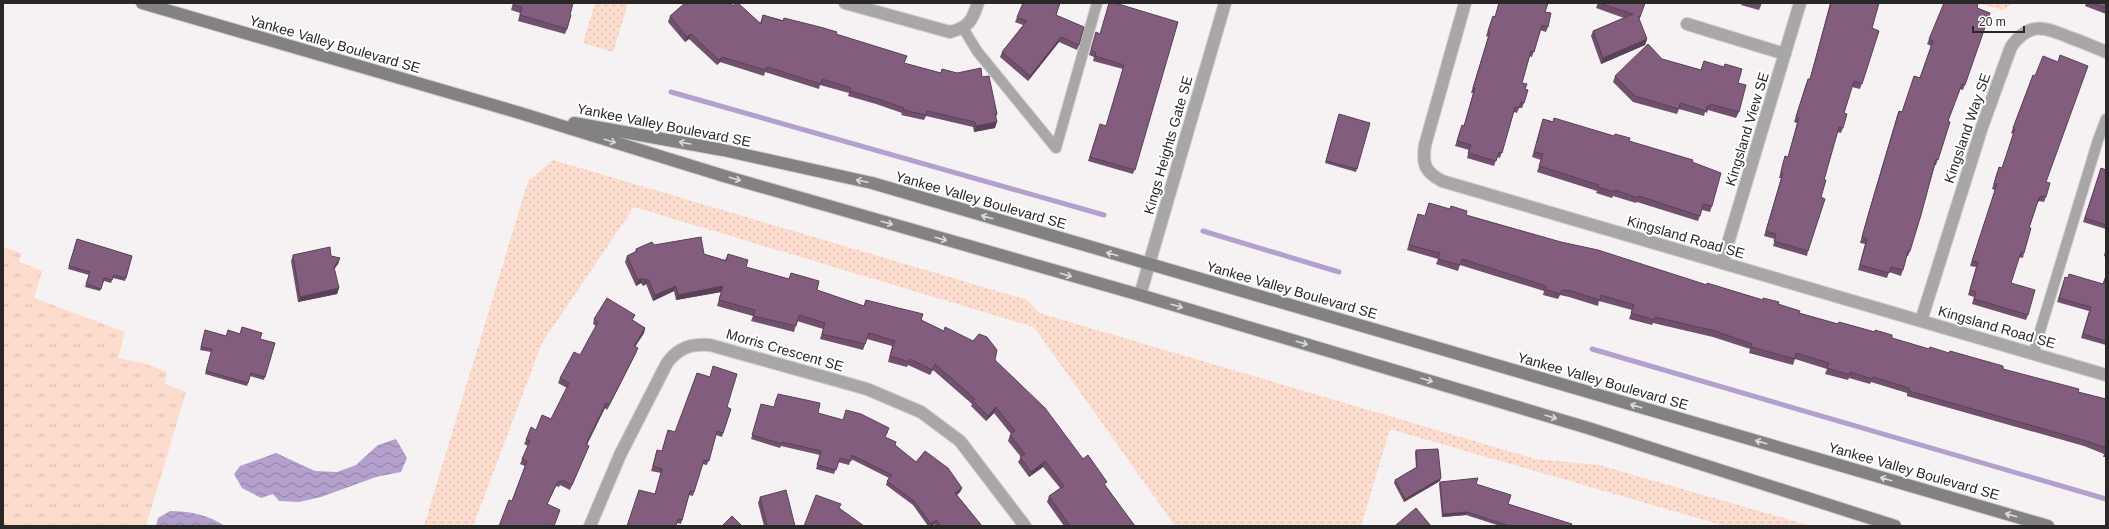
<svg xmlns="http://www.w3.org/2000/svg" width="2109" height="529" viewBox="0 0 2109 529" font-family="Arial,sans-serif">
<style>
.grass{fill:url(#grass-tufts)}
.park{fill:url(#park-dots)}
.water{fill:url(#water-waves)}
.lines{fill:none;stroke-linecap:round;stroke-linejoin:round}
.stream{stroke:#b4a0cd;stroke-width:5}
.lane-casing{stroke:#d1cdce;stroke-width:12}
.street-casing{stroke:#d1cdce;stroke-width:14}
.secondary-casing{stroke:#d1cdce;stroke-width:14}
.lane{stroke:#a8a6a6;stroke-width:10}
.street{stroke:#a8a6a6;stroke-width:12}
.secondary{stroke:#848181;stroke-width:12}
.wall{fill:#70506c}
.shaded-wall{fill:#5b4158}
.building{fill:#825d7d;stroke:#5b4158}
.oneway{stroke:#dad9d9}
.labels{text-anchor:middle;stroke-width:4;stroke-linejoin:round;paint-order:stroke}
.street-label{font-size:14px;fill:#292728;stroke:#fff}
</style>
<defs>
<pattern id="grass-tufts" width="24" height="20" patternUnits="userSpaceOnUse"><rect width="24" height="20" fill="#fcdccd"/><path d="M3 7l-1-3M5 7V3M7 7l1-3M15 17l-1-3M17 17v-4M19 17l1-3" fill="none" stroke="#d8bdb0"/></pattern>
<pattern id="park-dots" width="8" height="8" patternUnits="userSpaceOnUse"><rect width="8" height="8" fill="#fcdccd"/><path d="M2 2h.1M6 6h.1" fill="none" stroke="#d8bdb0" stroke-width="1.8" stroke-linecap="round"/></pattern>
<pattern id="water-waves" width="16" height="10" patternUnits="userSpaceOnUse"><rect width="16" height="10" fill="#b4a0cd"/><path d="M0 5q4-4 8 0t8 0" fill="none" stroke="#9282a6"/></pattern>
</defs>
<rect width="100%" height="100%" fill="#f6f1f3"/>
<!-- grass -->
<path class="grass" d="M3 247 21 253 19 262 42 271 34 298 125 332 118 358 143 363 167 372 165 384 186 392 146 526H3Z"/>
<!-- park -->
<path class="park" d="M595 3H628L613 52 583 43Z
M1977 3H2013L2003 10Z
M553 160 1027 300 1039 313 1535 459 1599 465 1811 526H1725L1390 429 1361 526H1175L1034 327 634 207 542 343 473 526H424L528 181Z"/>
<!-- water -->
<path class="water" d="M396 439 407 458 401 472 376 477 321 497 299 502 279 501 273 494 261 498 242 488 234 474 240 466 276 453 315 471 337 472 356 465 378 445Z
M170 511C189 511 209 515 225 526H156L158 518Z"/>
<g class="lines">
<!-- stream -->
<path class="stream" d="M671 92 1104 215
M1203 231 1339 272
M1592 349 2106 499"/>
<!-- lane casing -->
<g class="lane-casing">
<path id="lane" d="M963 28 977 51 1056 148 1097 3
M2033 354 2098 140 2106 119"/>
</g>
<!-- street casing -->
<g class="street-casing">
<path id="street" d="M845 3 950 32C969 27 972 21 978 3
M1465 3 1425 145C1422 164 1425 172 1442 181L2106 375
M1687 24 1785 54
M1722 263 1800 3
M1140 295 1225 3
M1921 321 1982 127 2011 47C2029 21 2045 27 2071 38 2083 42 2094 47 2106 52
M590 526 620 455 667 363C679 347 691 344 710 345L867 389 921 412 960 441 1025 526"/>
</g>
<!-- secondary casing -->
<g class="secondary-casing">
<path id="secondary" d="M142 3 520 113 724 176 1140 295 1588 428 1895 526
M574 123 723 150 872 183 2048 526"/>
</g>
<!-- lane -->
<use href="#lane" class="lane"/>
<!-- street -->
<use href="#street" class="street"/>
<!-- secondary -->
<use href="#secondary" class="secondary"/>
</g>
<!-- wall -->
<path class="wall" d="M513 3 570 15 567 29 565 34 518 21 520 13 511 10Z
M1499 3H1548L1545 12 1548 27 1546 32 1540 30 1532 57 1529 56 1522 83 1525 89 1524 103 1522 108H1519L1517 113 1514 112 1500 158 1497 157 1494 166 1467 158 1469 150 1455 146 1462 125 1464 126 1473 93H1471L1488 37 1486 36 1491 21 1493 16 1495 17Z
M1598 3H1645L1639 20 1647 39 1645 45 1601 64 1591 36 1593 31 1624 18 1596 8Z
M1742 3H1762L1759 10 1741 5Z
M1830 3H1879L1872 28 1879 31 1860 89 1852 87 1844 113 1843 128 1841 133 1837 132 1824 180 1821 197 1808 251 1807 256 1773 246 1775 239 1764 236 1781 178H1779L1783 162 1785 156 1788 157 1797 123 1794 122 1806 84 1810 79Z
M2085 3H2106V14L2085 6 2086 3Z
M733 6 760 23 763 15 836 34 904 63 941 73 942 69 957 73 982 77 997 114 996 118 995 128 974 132 973 127 926 116 924 120 901 115 902 113 876 104 848 96 849 93 820 85 819 89 765 72 764 76 720 62 717 65 689 39 685 42 668 22 670 16Z
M1977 8 1990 13 1963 90 1960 89 1948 121 1950 122 1936 165H1935L1910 251 1908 256H1907L1901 276 1889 272 1887 278 1858 270 1865 244 1860 243 1868 214 1897 116 1899 111 1902 112 1920 77 1931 46 1927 44 1929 39Z
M1056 15 1079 45 1077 50 1059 42 1028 81 1000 57 1002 52 1023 25 1015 22 1017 17Z
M1178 22 1133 174 1088 161 1100 124 1106 126 1123 69 1093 61 1094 57 1089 55 1096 32 1100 34Z
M1662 59 1701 70 1704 61 1738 83 1739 112 1736 118 1708 110 1707 113 1705 112 1704 116 1679 109 1677 114 1633 102 1613 82 1615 76Z
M2033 75 2046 182V197L2044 202 2039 201 2037 203 2029 228 2023 258 2019 257 2011 283 2028 315 2026 320 1972 304 1974 297 1968 295 1976 267 1970 266 1995 190 1992 189 1997 172 2002 168 2013 134 2011 133Z
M1338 117 1357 169 1356 172 1325 163Z
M1543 119 1629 141 1692 162 1712 206 1710 212 1702 210 1698 221 1637 202 1636 203 1613 196 1612 198 1596 193 1597 191 1537 172 1541 160 1532 157Z
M2101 168 2106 170V229L2083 222Z
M1429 203 1466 215 1706 285 1778 304 1799 313 1838 324 1892 338 1929 349 2003 369 2078 392 2106 399V457H2103L2104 454 2084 446 1907 396V393L1871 382 1870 384 1849 378 1848 380 1825 374 1827 369 1795 359 1793 365 1749 353 1750 349 1713 337 1653 323 1652 325 1629 319 1632 310 1599 301 1598 306 1569 297 1560 295 1558 299 1543 295 1544 291 1460 265 1458 271 1436 264 1438 259 1407 250 1418 214 1425 216Z
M77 239 132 256 125 281 113 278 111 283 104 281 100 291 85 287 89 275 68 269Z
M654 245 704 254 725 260 728 254 746 267 789 279 791 273 817 290 864 306 866 300 921 320 995 360 1083 459 1106 486 1135 526H1064L1047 502 1049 496 1060 488 1043 467 1029 477 1018 462 1021 457 1008 441 1010 435 1011 434 994 413 986 421 971 406 972 404 933 370 930 375 908 365 907 367 888 362 892 346 867 339 863 350 820 339 823 329 797 321 794 332 751 321 753 316 717 306 721 292 676 300 674 291 653 301 646 284 643 286 641 283 636 286 625 262 627 256 635 252 636 249Z
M2106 248V257L2104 256Z
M293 255 331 256 340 258 338 264 334 269 339 288 337 294 298 302 291 261Z
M2106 275V345L2081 338 2089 311 2057 302 2065 277 2103 284Z
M594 319 633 320 645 328 644 333 635 347 636 353 607 410 605 408 587 445 589 446 570 490 560 485 559 487 556 486 547 505 554 526H499L512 501 525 466 520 464 528 446 524 444 526 440 536 430 551 419 567 388 558 383 560 378 580 355 596 326 593 324Z
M205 330 226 336 260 339 275 343 264 380 250 376 247 386 205 374 211 352 200 350Z
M776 398 818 413 888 432 885 437 916 462 962 488 960 492 957 495 982 526H936L934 524 932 526H928L913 505 886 485 887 481 889 478 851 459 849 465 838 462 834 474 816 469 820 455 781 446 780 448 751 439 760 408 774 407Z
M727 407 731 409 722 437 716 435 707 465 702 464 694 492 693 496 689 495 681 524 677 523 655 494 661 473 651 471 657 450 662 451 668 430 675 432Z
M1416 450 1440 481 1404 502 1394 483 1395 480 1416 468 1415 453Z
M1440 482 1476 484 1508 504 1571 526H1500L1466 515 1442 517 1439 484Z
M760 497 795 526H764L758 503Z"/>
<!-- shaded-wall -->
<path class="shaded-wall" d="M691 34 689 39 685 42 687 37Z
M1061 37 1059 42 1028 81 1030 76Z
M1647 39 1645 45 1601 64 1603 58Z
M722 57 720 62 717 65 719 60Z
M997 122 995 128 974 132 976 126Z
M2041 196 2039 201 2037 203 2039 198Z
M340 258 338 264 332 272 334 267Z
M643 278 641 283 636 286 638 280Z
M648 279 646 284 643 286 645 280Z
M676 286 674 291 653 301 655 295Z
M723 286 721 292 676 300 678 295Z
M339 288 337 294 298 302 300 297Z
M645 328 644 333 632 351 634 346Z
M638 348 636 353 607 410 609 405Z
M606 403 605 408 584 449 586 444Z
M996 407 994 413 986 421 988 416Z
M1045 461 1043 467 1029 477 1031 472Z
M1441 478 1440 481 1404 502 1405 499Z
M962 488 960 492 954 497 955 493Z
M1467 512 1466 515 1442 517 1443 514Z
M936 520 934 524 932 526H930L931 524Z"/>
<!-- building -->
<path class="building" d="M514 3H573L570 15H571L567 29 520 15 522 7 513 5Z
M685 3H731L733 6 736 3H738L761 24 763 15 783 21 784 18 820 27 837 32 836 34 907 56 904 63 941 73 942 69 957 73 981 68 982 77 989 76 997 114H995L997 122 976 126 975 122 927 111 926 115 903 110 904 108 878 99 850 91 851 88 822 79 821 84 767 67 765 70 722 57 719 60 691 34 687 37 670 16Z
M1023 3H1060L1056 15 1084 27 1079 45 1061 37 1030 76 1002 52 1027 21 1017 17Z
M1109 3H1115L1178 22 1135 170 1090 157 1100 124 1106 126 1124 65 1095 56 1096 53 1091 50 1096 32 1100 34Z
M1499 3H1548L1545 12 1551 13 1548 27 1542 25 1534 52 1531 51 1522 83 1527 84 1525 89 1528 90 1524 103 1521 102 1519 108 1515 107 1502 153 1499 152 1496 161 1468 153 1471 145 1457 141 1462 125 1464 126 1475 88H1473L1490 32 1488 31 1493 16 1495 17Z
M1599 3H1645L1640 17 1638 16 1647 39 1603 58 1593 31 1633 14Z
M1831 3H1879L1872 28 1879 31 1862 84 1854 81 1844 113 1847 114 1843 128 1839 127 1824 180H1826L1821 197 1825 199 1808 251 1774 241 1776 234 1766 231 1783 173 1781 172 1785 156 1788 157 1799 118 1796 117 1808 79H1810Z
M1944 3H1978L1977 8 1990 13 1965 85 1962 84 1948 121 1950 122 1938 160 1936 159 1921 215 1910 251H1908L1903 270 1891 267 1889 273 1860 265 1867 239 1862 237 1870 209 1899 111 1902 112 1914 76 1920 78 1933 41 1929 39Z
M2093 3H2106V8Z
M1648 44 1662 59 1701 70 1704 61 1724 67 1725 64 1742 69 1738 83 1746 85 1739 112 1710 104 1709 107 1707 106 1706 111 1680 103 1679 109 1635 96 1615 76Z
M2060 55 2088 66 2046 182 2050 183 2046 197 2041 196 2039 198 2029 228H2031L2024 253 2021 252 2011 283 2035 290 2028 315 1974 299 1976 292 1970 290 1978 262 1972 261 1997 184H1994L1999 167 2002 168 2015 129 2013 128 2033 75 2035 76 2043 56 2058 62Z
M1339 114 1370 123 1357 169 1326 161Z
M1554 118 1614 136 1615 134 1630 138 1629 141 1693 160 1692 162 1721 173 1712 206 1703 204 1700 216 1639 196 1638 198 1615 190V192L1598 187 1599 185 1539 166 1543 154 1534 152 1543 119 1553 122Z
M2101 168 2106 170V225L2085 218Z
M1429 203 1450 209 1451 206 1467 211 1466 215 1561 242 1598 250 1707 285V283L1763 300V298L1779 302 1778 304 1800 311 1799 313 1838 324 1839 322 1875 332V330L1892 335V338L1929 349 1930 347 1949 353 1950 351 2003 366V369L2079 389 2078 392 2106 399V448L2086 441 1909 391V388L1873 377 1872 379 1850 372V375L1827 368 1829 363 1796 353 1795 359 1751 347 1752 344 1715 331 1655 317 1654 320 1631 313 1634 305 1601 295 1600 300 1571 291 1562 290 1560 294 1545 289 1546 286 1462 259 1460 265 1438 259 1440 253 1409 245 1418 214 1425 216Z
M701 237 704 254 726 261 728 254 748 260 746 267 789 279 791 273 819 281 817 290 864 306 866 300 923 314 921 320 944 331 945 327 973 341 979 334 987 337 997 350 995 360 1045 408 1083 459 1088 455 1107 482 1104 484 1135 526H1070L1049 496 1064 486 1045 461 1031 472 1020 457 1025 454 1010 435 1015 431 996 407 988 416 973 401 975 399 935 364 932 370 910 359 909 362 890 356 895 341 869 333 865 344 822 334 825 323 799 315 796 326 753 316 755 310 719 300 723 286 678 295 676 286 655 295 648 279 645 280 643 278 638 280 627 256 637 251 636 249 652 242 654 245Z
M77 239 132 256 126 278 114 275 112 280 104 278 101 289 86 284 90 272 69 266Z
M330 247 331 256 340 258 334 267 339 288 300 297 293 255Z
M2069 274 2103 284 2106 276V341L2083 334 2091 307 2059 298 2065 277 2068 278Z
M607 298 635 315 632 320 645 328 634 346 638 348 618 388 609 405 606 403 586 444 589 446 572 485 562 480 561 482 558 481 547 504 560 510 554 526 549 525 548 526H499L509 500 512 501 527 461 522 459 530 441 526 440 531 427 536 430 542 415 551 419 569 383 560 378 574 352 580 355 598 322 594 319Z
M242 327 262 333 260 339 275 343 265 377 251 373 248 383 206 371 212 349 201 347 205 330 226 336 228 330 240 334Z
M713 366 737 374 727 407 731 409 723 433 717 431 709 461 704 460 694 492 690 491 682 520 678 519 676 526H627L639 490 655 494 662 469 653 466 657 450 662 451 668 430 675 432 697 373 710 377Z
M778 394 820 403 818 413 843 420 846 410 861 414 889 428 885 437 896 442 895 445 916 462 925 451 948 468 962 488 955 493 982 526H941L936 520 931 524 914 501 887 481 892 475 852 455 851 461 840 458 836 470 817 465 821 451 782 442V444L752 435 761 404 774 407Z
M1438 449 1441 478 1405 499 1395 480 1417 467 1416 450Z
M1478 478 1476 484 1511 495 1508 504 1572 524 1571 526H1509L1467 512 1443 514 1440 482Z
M786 490 795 526H767L760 497Z
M816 495 841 504 839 508 864 526H804Z
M1416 508 1431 526H1397L1396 525Z
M732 516 742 526H722Z"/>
<!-- one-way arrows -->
<defs><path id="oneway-shaft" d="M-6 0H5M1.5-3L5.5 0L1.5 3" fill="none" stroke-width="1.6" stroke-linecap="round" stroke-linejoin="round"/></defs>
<g class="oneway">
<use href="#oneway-shaft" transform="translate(610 141) rotate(17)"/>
<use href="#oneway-shaft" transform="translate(685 143) rotate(-170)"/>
<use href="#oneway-shaft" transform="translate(735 179) rotate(16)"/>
<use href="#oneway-shaft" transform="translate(862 181) rotate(-168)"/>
<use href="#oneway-shaft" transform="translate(987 217) rotate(-164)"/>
<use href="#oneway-shaft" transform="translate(887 223) rotate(16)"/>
<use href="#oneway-shaft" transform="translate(941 239) rotate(16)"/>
<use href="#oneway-shaft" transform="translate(1112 254) rotate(-164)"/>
<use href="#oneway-shaft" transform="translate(1066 275) rotate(16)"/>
<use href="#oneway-shaft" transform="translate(1177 306) rotate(16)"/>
<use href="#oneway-shaft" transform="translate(1302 343) rotate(16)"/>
<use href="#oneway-shaft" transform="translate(1427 380) rotate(16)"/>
<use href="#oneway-shaft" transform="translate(1636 406) rotate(-164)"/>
<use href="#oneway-shaft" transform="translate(1551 417) rotate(16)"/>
<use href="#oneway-shaft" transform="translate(1761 442) rotate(-164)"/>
<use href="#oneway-shaft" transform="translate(1886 479) rotate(-164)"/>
<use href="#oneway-shaft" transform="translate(2011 515) rotate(-164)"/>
</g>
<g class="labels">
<!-- street labels -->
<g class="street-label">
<text transform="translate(335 44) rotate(16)" y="5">Yankee Valley Boulevard SE</text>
<text transform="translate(664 125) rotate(11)" y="5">Yankee Valley Boulevard SE</text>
<text transform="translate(1967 128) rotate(-71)" y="5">Kingsland Way SE</text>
<text transform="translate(1747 129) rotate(-73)" y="5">Kingsland View SE</text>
<text transform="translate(1168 145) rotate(-74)" y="5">Kings Heights Gate SE</text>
<text transform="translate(981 200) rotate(16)" y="5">Yankee Valley Boulevard SE</text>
<text transform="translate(1686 237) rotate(16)" y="5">Kingsland Road SE</text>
<text transform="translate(1292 290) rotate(16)" y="5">Yankee Valley Boulevard SE</text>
<text transform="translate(1997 327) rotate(16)" y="5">Kingsland Road SE</text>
<text transform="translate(785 350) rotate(16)" y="5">Morris Crescent SE</text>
<text transform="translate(1603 381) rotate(16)" y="5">Yankee Valley Boulevard SE</text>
<text transform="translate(1914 471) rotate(16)" y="5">Yankee Valley Boulevard SE</text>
</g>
</g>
<!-- border -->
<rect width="2109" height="529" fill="none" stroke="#292728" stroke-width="8"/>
<!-- scale -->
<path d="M1973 26v6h51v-6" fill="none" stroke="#292728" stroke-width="2"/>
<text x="1979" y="26" font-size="12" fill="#292728" stroke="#ffffff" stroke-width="3" paint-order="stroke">20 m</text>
</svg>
